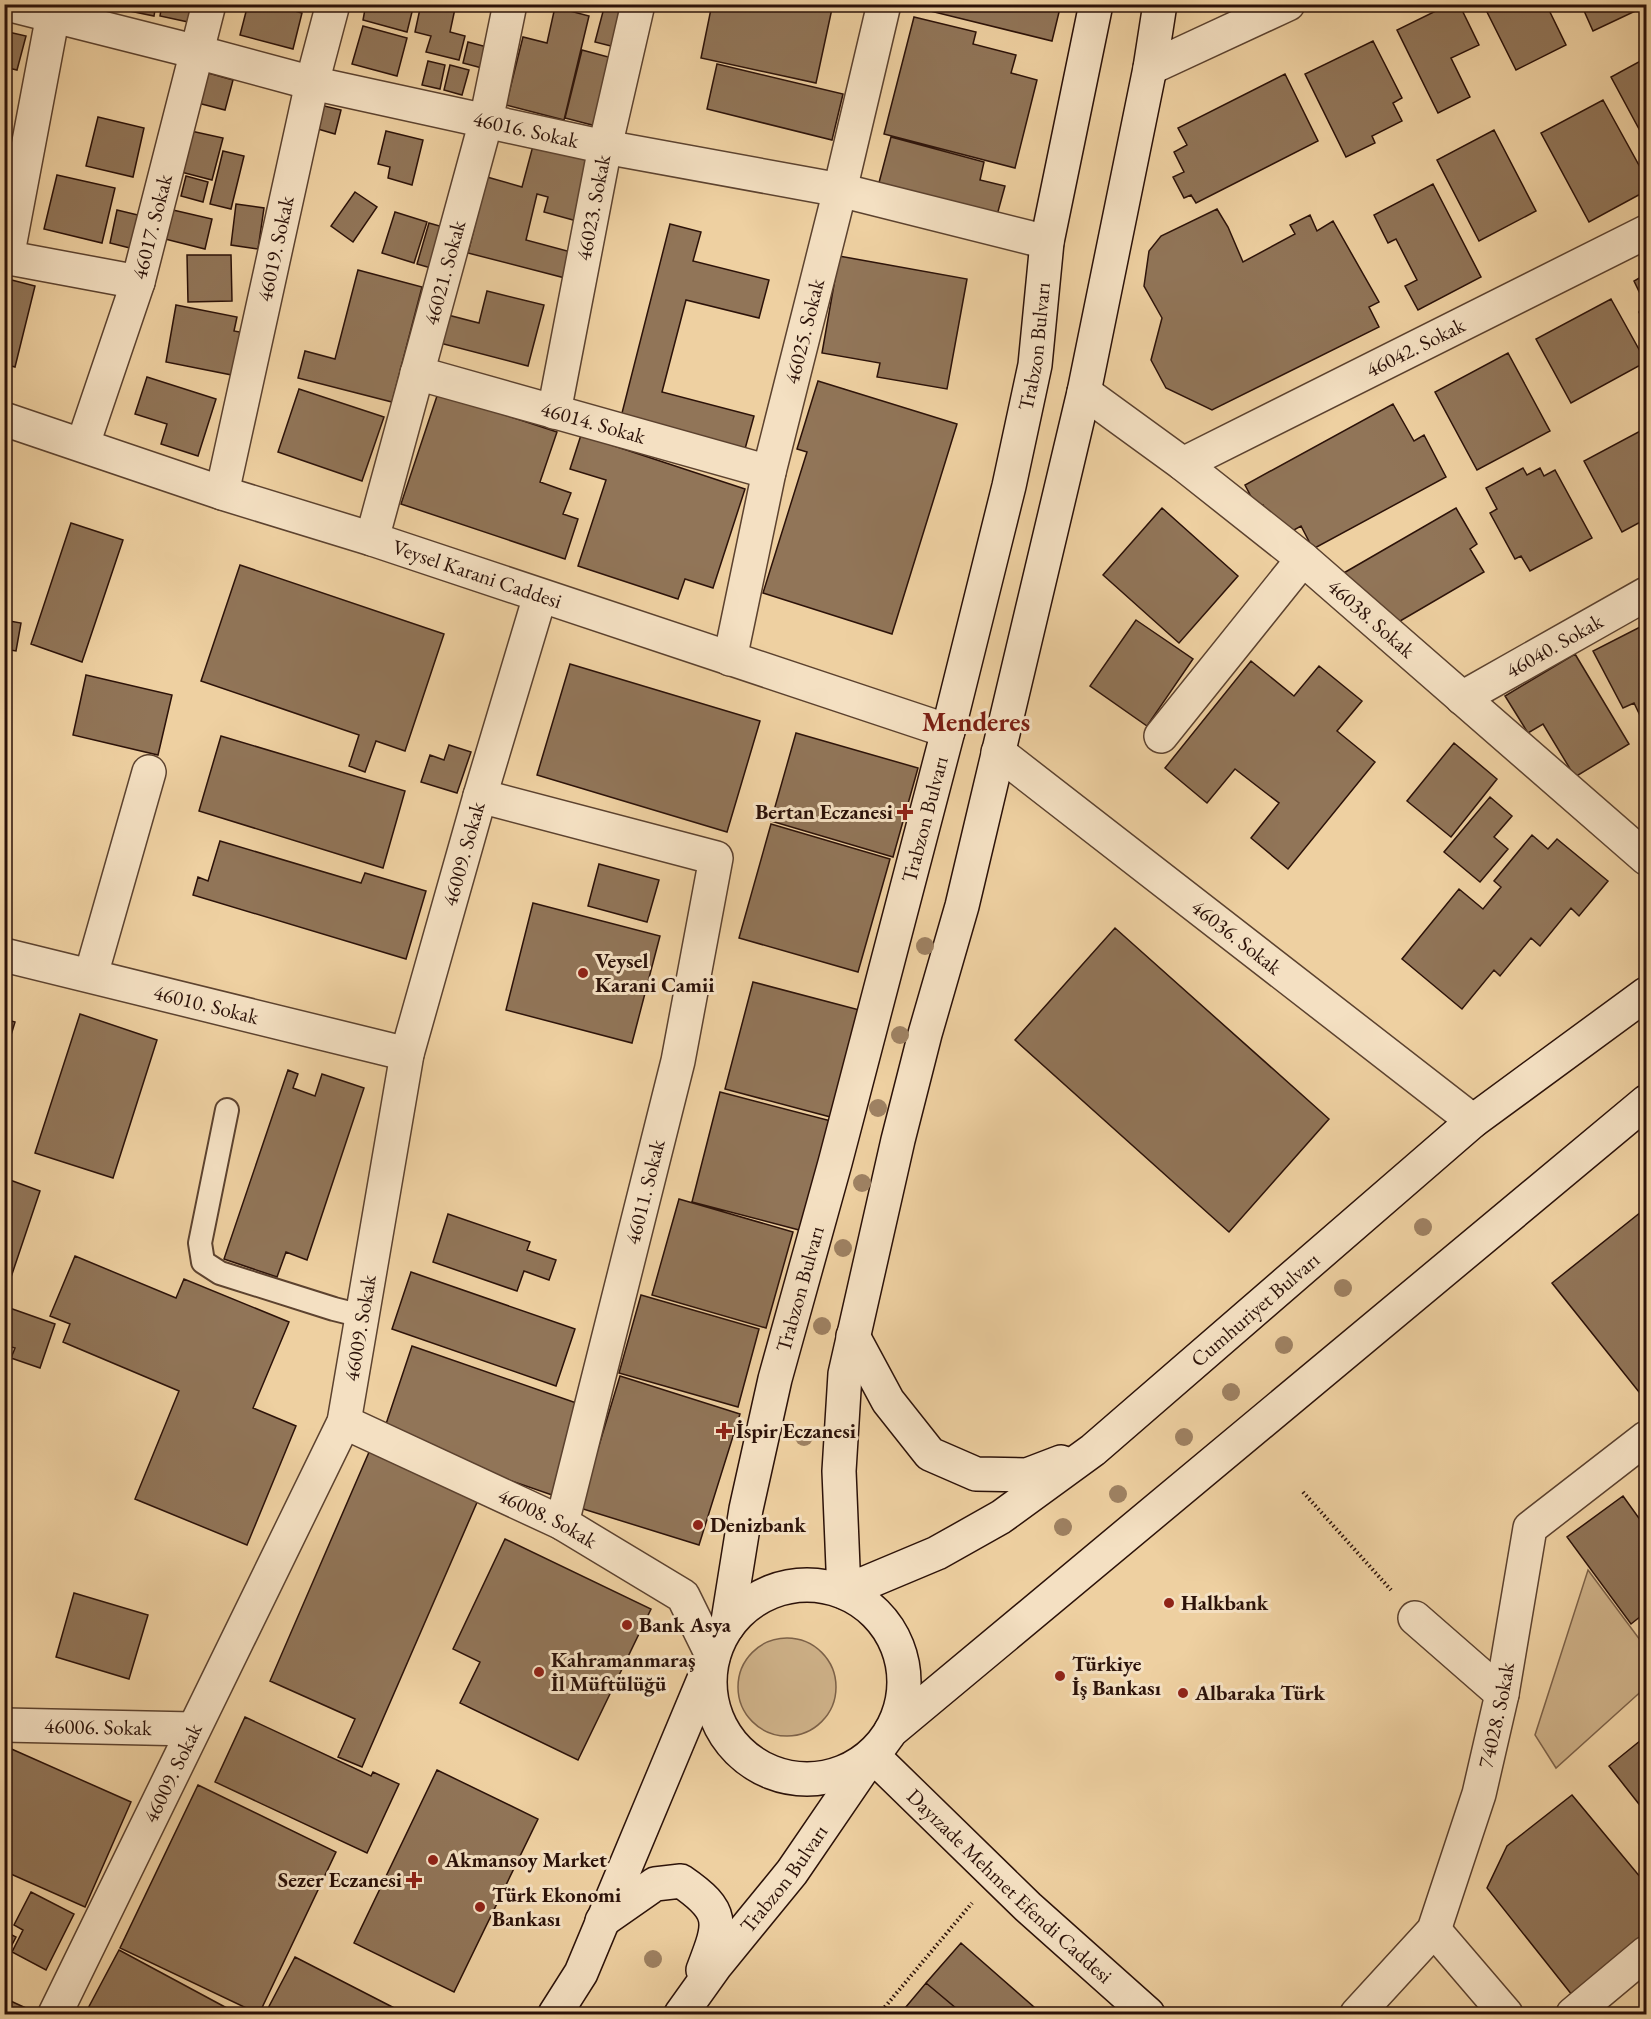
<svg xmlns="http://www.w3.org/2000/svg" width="1651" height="2019" viewBox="0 0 1651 2019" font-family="'EB Garamond',serif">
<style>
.green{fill:#cdb087;stroke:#7c6148;stroke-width:1.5}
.building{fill:#917558;stroke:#2c1209;stroke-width:1.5}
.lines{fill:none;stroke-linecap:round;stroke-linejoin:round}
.lane-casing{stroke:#5c422f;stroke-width:26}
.street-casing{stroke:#5c422f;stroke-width:36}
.secondary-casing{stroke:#2c1209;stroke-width:36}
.path{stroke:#2c1209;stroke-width:4;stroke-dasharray:1.5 3;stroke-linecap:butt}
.lane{stroke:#f4e0c2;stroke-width:22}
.street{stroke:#f4e0c2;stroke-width:33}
.secondary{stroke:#f4e0c2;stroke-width:33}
.tree{fill:#9e8162}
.poi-dot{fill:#8f2418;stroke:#f4e0c2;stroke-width:2}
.labels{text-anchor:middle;stroke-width:6;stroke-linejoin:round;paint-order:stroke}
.street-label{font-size:21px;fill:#2c1209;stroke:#f4e0c2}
.poi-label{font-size:21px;font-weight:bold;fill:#2c1209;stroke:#f4e0c2;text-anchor:start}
.district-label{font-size:27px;font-weight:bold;fill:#7a1f14;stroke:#f4e0c2}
</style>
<rect width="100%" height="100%" fill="#eed0a1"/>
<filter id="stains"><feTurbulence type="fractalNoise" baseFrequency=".00333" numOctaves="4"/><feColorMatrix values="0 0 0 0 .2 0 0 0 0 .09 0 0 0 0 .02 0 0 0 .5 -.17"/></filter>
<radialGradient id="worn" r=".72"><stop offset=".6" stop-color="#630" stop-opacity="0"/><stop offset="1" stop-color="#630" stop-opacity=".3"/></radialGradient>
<!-- green -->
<path class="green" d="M1588 1570 1646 1648V1687L1556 1768 1535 1735Z
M738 1687a49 49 0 1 1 98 0a49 49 0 1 1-98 0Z"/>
<!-- building -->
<path class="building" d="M111 4H156L154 16 110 7Z
M162 4H197L193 23 160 16Z
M248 4H270L302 13 293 49 240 35Z
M366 4H414L407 32 363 20Z
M421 4H456L450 32 465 36 459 60 426 52 431 36 415 32Z
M524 4H549L548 10Z
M605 4H625L623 49 595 42Z
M712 4H833L816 83 701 58Z
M927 4H1061L1052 41 926 10Z
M1450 4H1459L1479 45 1451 58 1470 97 1438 113 1397 30Z
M1483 4H1546L1566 45 1516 70Z
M1581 4H1646V6L1593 31Z
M555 7 589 16 564 120 506 105 523 37 547 43Z
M914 17 976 32 973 44 1016 55 1011 73 1037 80 1015 168 884 134Z
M363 26 407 38 397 76 352 64Z
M4 31 26 36 17 70 4 67Z
M1373 41 1402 98 1393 103 1402 121 1372 136 1375 143 1346 157 1305 74Z
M468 42 487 47 482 68 463 63Z
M582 50 612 58 596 126 565 118Z
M1646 58V142L1611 77Z
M428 61 445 65 440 89 422 85Z
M717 64 843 94 832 140 707 109Z
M450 65 469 70 462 95 444 90Z
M198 70 233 80 225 110 190 101Z
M1285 74 1318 141 1196 203 1191 195 1184 198 1173 177 1184 172 1174 152 1187 145 1178 128Z
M1603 100 1646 178V191L1589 222 1541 133Z
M316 104 341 110 335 134 311 127Z
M98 117 144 128 133 177 86 166Z
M1494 130 1536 211 1479 241 1437 160Z
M191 131 223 138 212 180 181 172Z
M386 131 423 140 412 185 388 178 390 167 378 164Z
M891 137 984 162 980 180 1005 186 994 226 876 194Z
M534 142 600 160 584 223 544 212 548 197 537 194 526 240 571 252 565 278 468 253 487 177 522 187Z
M223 151 244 156 231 209 210 204Z
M4 157 9 158 4 177Z
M57 175 115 188 102 243 44 229Z
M186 176 208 182 203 202 181 196Z
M1433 184 1481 277 1418 310 1405 286 1417 280 1396 239 1388 243 1374 215Z
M355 192 377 207 353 242 331 226Z
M236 204 264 208 258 249 231 245Z
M1217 209 1228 227 1243 262 1295 234 1290 225 1310 215 1317 231 1333 221 1379 302 1369 307 1379 327 1212 410 1166 388 1151 360 1162 318 1144 286 1149 251 1161 236Z
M117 210 138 215 130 248 110 243Z
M173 210 212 219 205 249 165 239Z
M395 212 427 222 414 263 382 253Z
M429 223 450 229 438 270 417 264Z
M670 224 701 232 693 261 769 280 759 318 686 300 662 392 754 416 745 449 621 417Z
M187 255H231L232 301 188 302Z
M839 256 967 279 947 389 877 377 880 363 822 353Z
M358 270 422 287 392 402 298 378 305 351 335 359Z
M1646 274V306L1634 281Z
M4 278 35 286 15 367 4 364Z
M487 291 544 305 528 366 436 342 444 314 479 323Z
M1611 299 1646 362 1571 403 1536 339Z
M176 305 237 317 234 331 245 333 237 376 166 362Z
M1646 308V327L1639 312Z
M1508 353 1550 431 1477 470 1435 392Z
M147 377 216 399 198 456 161 444 167 424 135 414Z
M818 381 957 424 892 634 763 593 807 452 797 449Z
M299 389 384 417 362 481 278 452Z
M438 393 557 432 540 482 571 493 563 514 578 519 565 559 401 504Z
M1393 404 1414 441 1424 435 1446 477 1313 549 1301 526 1285 535 1276 530 1263 505 1257 508 1245 485Z
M1644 429 1646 433V519L1622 532 1584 461Z
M581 435 745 489 713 588 685 579 678 599 578 566 606 480 570 469Z
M1523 468 1527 475 1540 468 1544 476 1555 470 1592 538 1530 571 1521 556 1515 559 1490 513 1497 509 1486 488Z
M1162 508 1238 576 1179 643 1103 575Z
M1456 508 1477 544 1470 549 1484 572 1395 624 1342 574Z
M71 523 123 540 82 662 31 644Z
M240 565 444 634 405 751 376 741 365 772 349 766 359 735 201 681Z
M4 620 21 623 16 651 4 649Z
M1136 620 1193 659 1147 726 1090 686Z
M1646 624V728L1634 703 1623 708 1593 651Z
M1575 654 1629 744 1575 777 1543 724 1528 733 1505 696Z
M1251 661 1294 696 1319 666 1362 701 1337 731 1375 762 1288 869 1251 838 1279 803 1235 769 1207 803 1165 768Z
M570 664 760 721 727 832 537 775Z
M86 675 172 695 158 755 73 735Z
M796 733 918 768 893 857 771 821Z
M221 736 405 791 383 868 199 811Z
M1454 743 1497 779 1451 837 1407 801Z
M449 745 471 752 457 793 421 782 430 755 444 760Z
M1490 797 1512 816 1494 837 1508 849 1480 882 1444 852Z
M771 824 890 859 858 972 739 938Z
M1532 835 1548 849 1557 839 1608 881 1579 916 1571 908 1540 946 1531 938 1500 976 1494 970 1462 1009 1402 959 1459 889 1483 909 1501 887 1494 881Z
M220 841 361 883 365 873 426 891 406 959 193 895 198 877 208 881Z
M599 864 659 880 647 922 588 906Z
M533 903 660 936 632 1043 506 1010Z
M1115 928 1329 1119 1229 1232 1015 1040Z
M753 982 867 1012 838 1119 725 1089Z
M80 1014 157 1040 113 1178 35 1153Z
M4 1019 15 1022 4 1058Z
M288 1070 298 1074 293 1088 315 1096 322 1074 364 1088 307 1260 286 1252 277 1277 224 1259Z
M720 1092 831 1121 803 1231 692 1202Z
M10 1180 40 1191 4 1298V1196Z
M679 1199 793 1232 766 1328 652 1295Z
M1646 1208V1386L1639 1392 1552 1283Z
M448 1214 530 1242 527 1250 556 1260 549 1280 524 1271 517 1291 433 1262Z
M75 1256 176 1298 184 1279 289 1322 253 1408 296 1426 247 1545 135 1499 179 1391 63 1342 70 1324 50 1316Z
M411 1272 575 1329 556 1386 392 1329Z
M641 1295 759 1329 738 1407 619 1373Z
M4 1306 55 1324 40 1368 11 1358 15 1348 4 1345Z
M412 1346 585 1406 555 1496 382 1436Z
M620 1376 740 1414 699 1545 580 1508Z
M373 1443 482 1491 362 1767 338 1757 355 1719 270 1681Z
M1646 1473V1487L1640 1477Z
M1623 1496 1646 1528V1612L1631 1624 1567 1537Z
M505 1539 651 1609 578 1760 460 1703 480 1662 453 1649Z
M74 1593 148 1615 129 1679 56 1657Z
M245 1717 371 1776 373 1772 399 1784 367 1853 215 1782Z
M1646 1736V1813L1609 1766Z
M7 1747 131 1802 85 1907 4 1871V1752Z
M437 1770 538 1819 454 1992 354 1943Z
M198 1785 336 1852 259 2014 120 1948Z
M1572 1795 1646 1884V1933L1572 1995 1487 1888 1507 1846Z
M31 1892 74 1914 46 1970 12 1952 23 1930 14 1925Z
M4 1931 16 1937 4 1960Z
M961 1943 1042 2014H963L926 1983Z
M119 1950 238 2014H85Z
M295 1957 406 2014H265Z
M926 1983 963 2014H900Z
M4 1998 39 2014H4Z"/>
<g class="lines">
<!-- lane casing -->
<g class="lane-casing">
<path id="lane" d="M227 1110 200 1243 203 1262 220 1273 334 1309 362 1316"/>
</g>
<!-- street casing -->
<g class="street-casing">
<g id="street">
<path id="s1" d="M7 4 197 52 312 83 605 147 840 190 1047 242"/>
<path d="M1150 68 1288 4"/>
<path d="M4 257 138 282"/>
<path d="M7 258 55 4"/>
<path id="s2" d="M417 373 769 472"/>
<path id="s3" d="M1084 392 1183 464 1303 559 1646 858"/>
<path id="s4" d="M554 412 605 147 638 4"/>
<path id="s5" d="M4 419 222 493 372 539 948 731"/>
<path id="s6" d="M83 444 138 282 209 4"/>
<path id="s7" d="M1183 464 1646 232"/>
<path id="s8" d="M222 493 312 83 333 4"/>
<path id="s9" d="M372 539 486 121 510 4"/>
<path id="s10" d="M730 659 769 472 840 190 884 4"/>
<path id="s11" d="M1462 698 1646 594"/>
<path d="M1161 736 1303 559"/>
<path id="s12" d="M998 752 1473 1121"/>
<path d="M480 796 716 858 678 1061 562 1523"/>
<path id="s13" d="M4 955 407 1054"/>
<path d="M91 975 149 772"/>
<path id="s14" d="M344 1422 562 1523 683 1596 713 1657"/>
<path d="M1415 1618 1502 1694"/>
<path id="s15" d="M4 1725 193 1729"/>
<path d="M1434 1930 1506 2014"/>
<path id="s16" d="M55 2014 344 1422 407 1054 480 796 540 596"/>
<path id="s17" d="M1357 2014 1434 1930 1479 1794 1502 1694 1530 1528 1646 1438"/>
<path d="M1573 2014 1646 1953"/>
</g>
</g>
<!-- secondary casing -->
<g class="secondary-casing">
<g id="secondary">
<path id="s18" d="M1160 4 1150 68 1084 392 962 906 925 1034 898 1140 845 1374 839 1471 844 1592 937 1553 1001 1517 1093 1450 1473 1121 1646 994"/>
<path d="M853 1336 888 1401 930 1454 976 1474 1027 1475 1061 1462"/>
<circle cx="807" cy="1682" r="97"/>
<path id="s19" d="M727 1627 746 1509 775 1379 835 1163 948 731 1009 486 1035 365 1047 242 1096 4"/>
<path d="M891 1731 1646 1102"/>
<path d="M602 1921 655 1884 681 1881C726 1912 721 1923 703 1970"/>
<path d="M555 2014 581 1973 709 1667"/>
<path id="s20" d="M681 2014 716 1965 792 1872 872 1755 1028 1907 1148 2014"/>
</g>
</g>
<!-- path -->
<path class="path" d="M1303 1492 1391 1590
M879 2014 972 1903"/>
<!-- lane -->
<use href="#lane" class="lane"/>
<!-- street -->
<use href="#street" class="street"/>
<!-- secondary -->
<use href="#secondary" class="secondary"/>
</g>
<!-- trees -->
<g class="tree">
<circle cx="925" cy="946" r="9"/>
<circle cx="900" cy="1035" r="9"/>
<circle cx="878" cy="1108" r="9"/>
<circle cx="862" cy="1183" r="9"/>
<circle cx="1423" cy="1227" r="9"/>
<circle cx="843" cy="1248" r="9"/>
<circle cx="1343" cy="1288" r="9"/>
<circle cx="822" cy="1326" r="9"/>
<circle cx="1284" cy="1345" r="9"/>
<circle cx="1231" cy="1392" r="9"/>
<circle cx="804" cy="1437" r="9"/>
<circle cx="1184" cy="1437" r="9"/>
<circle cx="1118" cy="1494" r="9"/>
<circle cx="1063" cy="1527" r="9"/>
<circle cx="653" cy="1959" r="9"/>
</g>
<!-- markers -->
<g class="poi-dot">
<path d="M902 803h6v6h6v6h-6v6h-6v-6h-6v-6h6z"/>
<circle cx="583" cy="973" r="6"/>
<path d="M721 1422h6v6h6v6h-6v6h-6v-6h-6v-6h6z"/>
<circle cx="698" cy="1525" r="6"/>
<circle cx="1169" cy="1603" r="6"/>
<circle cx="627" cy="1625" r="6"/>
<circle cx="539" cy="1672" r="6"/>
<circle cx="1060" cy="1676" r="6"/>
<circle cx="1183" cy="1693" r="6"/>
<circle cx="433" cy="1860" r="6"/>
<path d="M411 1871h6v6h6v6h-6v6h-6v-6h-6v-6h6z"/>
<circle cx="480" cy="1907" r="6"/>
</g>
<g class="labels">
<!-- street labels -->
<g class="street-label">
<text dy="7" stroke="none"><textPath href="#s1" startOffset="534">46016. Sokak</textPath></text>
<text dy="7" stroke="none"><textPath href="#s4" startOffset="208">46023. Sokak</textPath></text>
<text dy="7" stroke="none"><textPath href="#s6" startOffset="228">46017. Sokak</textPath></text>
<text dy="7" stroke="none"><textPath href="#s8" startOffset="250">46019. Sokak</textPath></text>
<text dy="7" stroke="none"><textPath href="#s9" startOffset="276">46021. Sokak</textPath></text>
<text dy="7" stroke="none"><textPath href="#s10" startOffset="336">46025. Sokak</textPath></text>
<text dy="7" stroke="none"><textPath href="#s19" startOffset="1318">Trabzon Bulvarı</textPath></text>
<text dy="7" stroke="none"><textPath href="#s7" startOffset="260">46042. Sokak</textPath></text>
<text dy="7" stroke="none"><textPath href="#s2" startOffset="183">46014. Sokak</textPath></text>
<text dy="7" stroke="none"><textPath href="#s5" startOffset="498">Veysel Karani Caddesi</textPath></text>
<text dy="7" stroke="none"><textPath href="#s3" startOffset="366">46038. Sokak</textPath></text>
<text dy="7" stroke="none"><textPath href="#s11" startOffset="106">46040. Sokak</textPath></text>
<text dy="7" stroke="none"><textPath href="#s19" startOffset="832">Trabzon Bulvarı</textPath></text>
<text dy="7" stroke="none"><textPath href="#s16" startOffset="1240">46009. Sokak</textPath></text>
<text dy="7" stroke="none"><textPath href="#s12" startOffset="302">46036. Sokak</textPath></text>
<text dy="7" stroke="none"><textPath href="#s13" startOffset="208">46010. Sokak</textPath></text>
<text transform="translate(645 1192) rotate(-76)" y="7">46011. Sokak</text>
<text dy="7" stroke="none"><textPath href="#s19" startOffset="346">Trabzon Bulvarı</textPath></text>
<text dy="7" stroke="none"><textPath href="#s18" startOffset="2127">Cumhuriyet Bulvarı</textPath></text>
<text dy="7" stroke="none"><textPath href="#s16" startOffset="754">46009. Sokak</textPath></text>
<text dy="7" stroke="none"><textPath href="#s14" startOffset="225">46008. Sokak</textPath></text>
<text dy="7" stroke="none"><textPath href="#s17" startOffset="338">74028. Sokak</textPath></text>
<text dy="7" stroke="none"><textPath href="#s15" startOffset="94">46006. Sokak</textPath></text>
<text dy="7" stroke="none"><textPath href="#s16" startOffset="268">46009. Sokak</textPath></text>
<text dy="7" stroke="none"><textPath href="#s20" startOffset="170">Trabzon Bulvarı</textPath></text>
<text dy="7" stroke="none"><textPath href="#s20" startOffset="512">Dayızade Mehmet Efendi Caddesi</textPath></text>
</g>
<!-- poi labels -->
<g class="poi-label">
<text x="893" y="819" text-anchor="end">Bertan Eczanesi</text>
<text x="595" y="968">Veysel<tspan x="595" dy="24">Karani Camii</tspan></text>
<text x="736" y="1438">İspir Eczanesi</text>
<text x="710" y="1532">Denizbank</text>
<text x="1181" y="1610">Halkbank</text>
<text x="639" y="1632">Bank Asya</text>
<text x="551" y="1667">Kahramanmaraş<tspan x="551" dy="24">İl Müftülüğü</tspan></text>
<text x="1072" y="1671">Türkiye<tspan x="1072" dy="24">İş Bankası</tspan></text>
<text x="1195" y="1700">Albaraka Türk</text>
<text x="445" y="1867">Akmansoy Market</text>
<text x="402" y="1887" text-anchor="end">Sezer Eczanesi</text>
<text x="492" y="1902">Türk Ekonomi<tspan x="492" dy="24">Bankası</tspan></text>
</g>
<!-- district labels -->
<g class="district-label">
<text x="976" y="731">Menderes</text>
</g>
</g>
<!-- margin -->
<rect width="1651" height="2019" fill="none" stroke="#eed0a1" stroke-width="24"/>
<rect x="6" y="6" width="1639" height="2007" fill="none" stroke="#2c1209" stroke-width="3"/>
<rect x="12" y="12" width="1627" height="1995" fill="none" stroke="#2c1209" stroke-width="1.5"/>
<rect width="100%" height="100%" filter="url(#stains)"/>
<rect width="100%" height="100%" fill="url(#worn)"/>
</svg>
